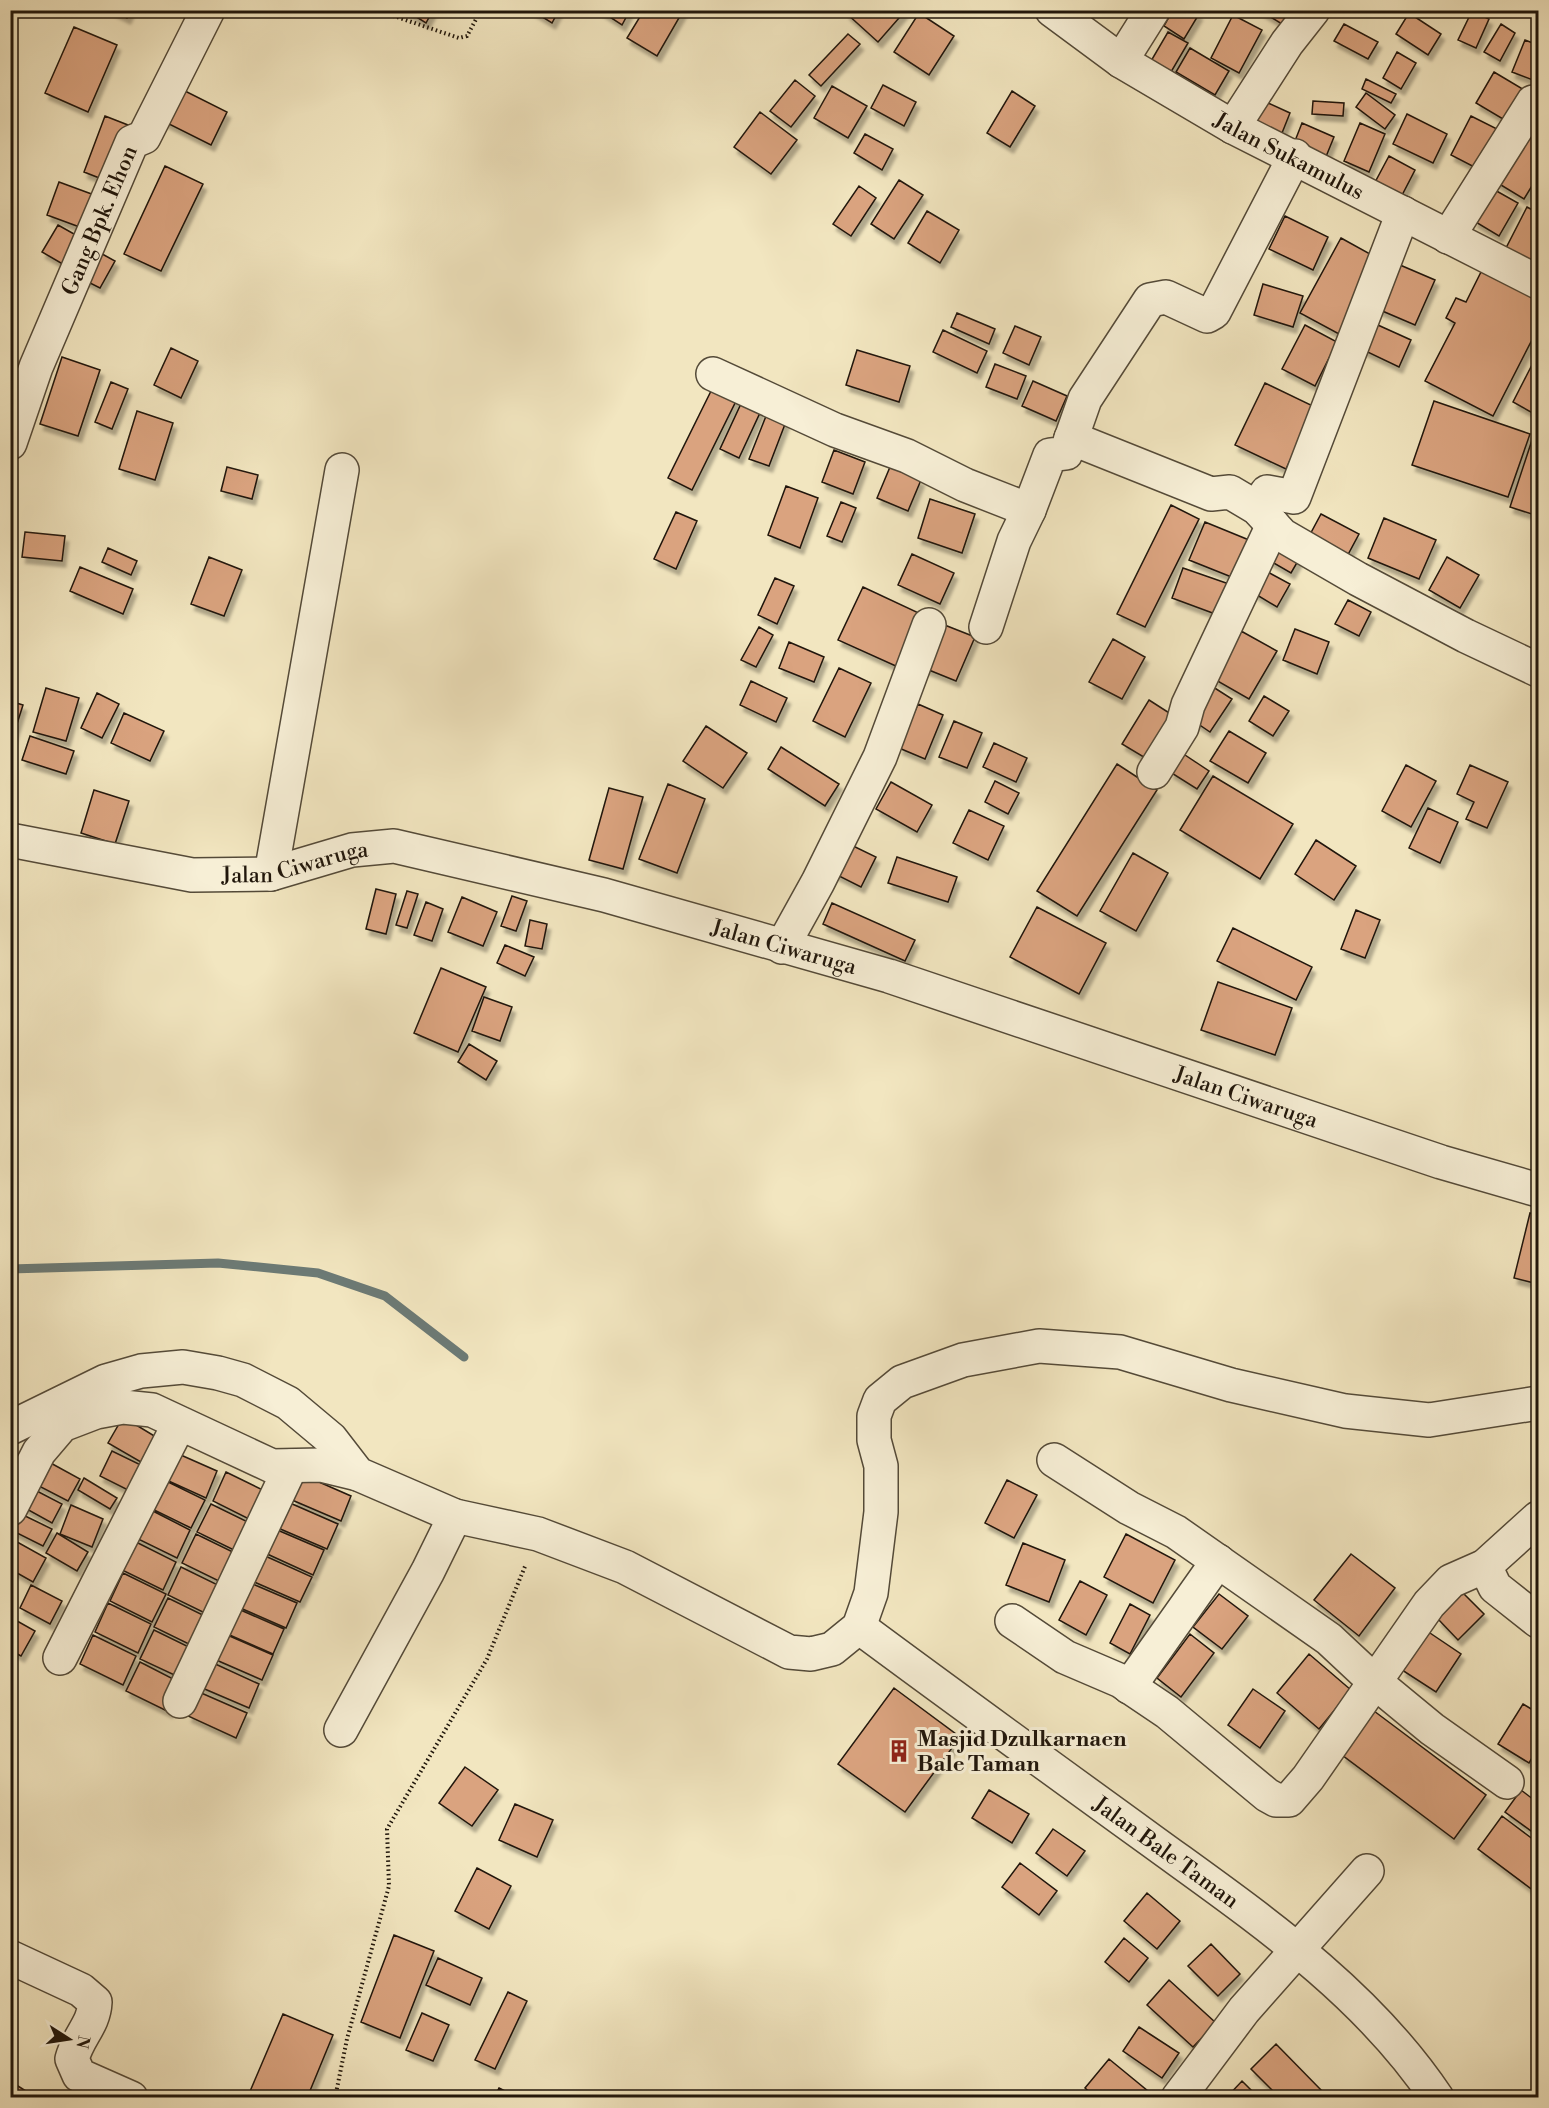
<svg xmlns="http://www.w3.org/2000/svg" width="1549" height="2108" viewBox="0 0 1549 2108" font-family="'Libre Bodoni',serif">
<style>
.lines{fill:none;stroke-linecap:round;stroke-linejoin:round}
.stream{stroke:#6c7a75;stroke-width:9}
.building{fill:#daa37f;stroke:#20160b;stroke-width:1.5;filter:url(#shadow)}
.minor-casing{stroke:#544a38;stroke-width:36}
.tertiary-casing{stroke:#544a38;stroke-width:36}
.path{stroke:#20160b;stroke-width:4;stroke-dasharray:1.5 3;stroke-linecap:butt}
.minor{stroke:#f7efd6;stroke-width:33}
.tertiary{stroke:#f7efd6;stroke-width:33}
.labels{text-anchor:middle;stroke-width:6;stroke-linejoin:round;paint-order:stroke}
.street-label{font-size:22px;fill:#20160b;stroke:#f7efd6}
.poi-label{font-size:22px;font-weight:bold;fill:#20160b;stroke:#f7efd6;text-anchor:start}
</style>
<defs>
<filter id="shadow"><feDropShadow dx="3.5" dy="6" stdDeviation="1.5" flood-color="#0004"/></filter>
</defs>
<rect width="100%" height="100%" fill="#f2e6c0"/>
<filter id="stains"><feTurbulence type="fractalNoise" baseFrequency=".00333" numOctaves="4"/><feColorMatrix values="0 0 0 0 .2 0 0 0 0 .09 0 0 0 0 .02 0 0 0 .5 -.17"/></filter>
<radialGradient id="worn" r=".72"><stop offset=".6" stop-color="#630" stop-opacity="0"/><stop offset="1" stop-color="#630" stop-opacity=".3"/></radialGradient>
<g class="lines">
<!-- stream -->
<path class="stream" d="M10 1269 218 1263 318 1273 385 1296 464 1357"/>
</g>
<!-- building -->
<path class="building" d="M111 10H131L127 18Z
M405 10H433L426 23Z
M531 10H559L552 23Z
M599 10H630L622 25Z
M644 10 683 11 657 56 627 38Z
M849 10H906L878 42 846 13Z
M1173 10H1192L1199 14 1184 39 1164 26Z
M1259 10H1289L1282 24Z
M1472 11 1489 19 1476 48 1458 40Z
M919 13 954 36 929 75 894 52Z
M1409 13 1441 34 1428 55 1396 34Z
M1233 15 1262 30 1239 73 1211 58Z
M1344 24 1378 42 1368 59 1334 41Z
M1501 24 1515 33 1500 61 1484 52Z
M74 27 117 45 88 112 45 93Z
M1168 32 1188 43 1171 72 1151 61Z
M848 34 860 44 821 86 809 75Z
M1525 40 1538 45V82L1512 72Z
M1190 48 1229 71 1215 95 1176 72Z
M1397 52 1416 63 1401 89 1383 78Z
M1494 72 1526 91 1508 122 1476 103Z
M1366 79 1396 94 1391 103 1362 89Z
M795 80 815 96 791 127 770 111Z
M883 85 916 102 904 126 871 108Z
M832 86 867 106 848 138 814 118Z
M177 87 227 112 211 145 161 120Z
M1012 91 1035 106 1010 147 987 133Z
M1366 93 1395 115 1385 129 1356 107Z
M1255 97 1290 113 1280 138 1244 121Z
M1313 101 1344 103 1343 116 1312 114Z
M760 112 797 140 771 174 734 147Z
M1407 114 1447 134 1433 163 1393 144Z
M105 116 128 125 107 181 84 172Z
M1471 116 1503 132 1482 171 1451 155Z
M1302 123 1334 137 1325 159 1293 146Z
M1360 123 1385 134 1369 172 1344 161Z
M1523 129 1538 139V176L1524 199 1491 179Z
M865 134 893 149 882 170 854 153Z
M1389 156 1415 170 1399 201 1373 186Z
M165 166 203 184 161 271 124 254Z
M899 180 923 195 894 239 871 224Z
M59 182 97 196 85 229 47 215Z
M859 186 876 198 851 236 833 224Z
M1493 189 1518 203 1499 236 1474 221Z
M1527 207 1538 213V248L1531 263 1505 250Z
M927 211 959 230 940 263 908 243Z
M1285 216 1328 237 1313 270 1269 249Z
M58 225 83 239 66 266 42 252Z
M1341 238 1379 259 1339 334 1300 313Z
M95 250 115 261 100 288 80 278Z
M1393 262 1435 280 1415 325 1373 307Z
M1484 266 1538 294V328L1493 416 1425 381 1455 323 1446 318 1456 298 1466 302Z
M1263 284 1303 296 1293 327 1254 315Z
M957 313 995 329 989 344 951 327Z
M1369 321 1411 340 1399 367 1357 347Z
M1305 325 1337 342 1315 386 1282 369Z
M1015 326 1041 337 1029 365 1003 353Z
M943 330 987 351 977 373 933 352Z
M171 348 198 361 181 398 154 385Z
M857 350 910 366 899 402 846 385Z
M1538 353V416L1513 402Z
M62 357 100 370 78 436 40 424Z
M995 364 1026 376 1017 399 986 387Z
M1033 381 1067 396 1056 421 1022 406Z
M111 382 128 389 112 429 95 422Z
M715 383 739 395 692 490 668 478Z
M1265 383 1315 407 1286 469 1235 445Z
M746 393 765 402 739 458 720 449Z
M1434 401 1530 434 1508 497 1412 465Z
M137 411 173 423 155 480 119 469Z
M768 411 787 419 769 466 749 459Z
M1534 434 1538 435V516L1510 507Z
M834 450 865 462 853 494 822 482Z
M227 467 258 475 252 499 221 491Z
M890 467 921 480 908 511 877 498Z
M786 486 818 498 800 548 768 535Z
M930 499 975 514 962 553 918 538Z
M841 502 856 508 842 542 827 536Z
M1171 505 1199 519 1145 627 1117 614Z
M676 512 697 521 676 569 654 559Z
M1321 514 1359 534 1344 562 1306 542Z
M1384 518 1436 540 1419 579 1368 558Z
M1205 522 1249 540 1234 578 1189 560Z
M25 532 65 536 62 561 22 557Z
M1275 539 1302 554 1291 573 1265 558Z
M108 548 137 561 131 575 102 562Z
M912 554 954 573 940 604 898 585Z
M209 557 242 570 224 616 191 604Z
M1447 557 1479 575 1460 608 1429 590Z
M80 567 133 589 123 614 70 591Z
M1183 568 1229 584 1218 615 1172 598Z
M1264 570 1290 584 1277 607 1252 592Z
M775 578 794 586 777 624 758 615Z
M863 587 923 615 898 667 838 640Z
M1348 600 1371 612 1359 636 1335 624Z
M937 622 975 637 956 681 919 666Z
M759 627 773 635 756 667 741 660Z
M1295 629 1329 642 1317 674 1283 660Z
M1241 631 1277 651 1249 699 1214 679Z
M1113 639 1145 657 1122 699 1089 682Z
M789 642 824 657 814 682 779 668Z
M839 668 871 683 845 737 813 721Z
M751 681 787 698 776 722 740 705Z
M1210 685 1232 699 1210 732 1188 717Z
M46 688 79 698 66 741 33 732Z
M97 693 119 704 102 738 81 728Z
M1264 696 1289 711 1273 736 1249 721Z
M1149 700 1174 716 1147 759 1122 744Z
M10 701 23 705 10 746Z
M918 704 943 715 925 759 899 748Z
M124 713 164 731 150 761 111 743Z
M954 721 982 733 967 768 939 757Z
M706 726 747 753 723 788 683 761Z
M1229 731 1266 753 1248 783 1210 761Z
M30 736 74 751 66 774 22 760Z
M994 743 1027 758 1016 782 983 767Z
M781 747 839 784 825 806 768 769Z
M1182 753 1209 771 1197 789 1170 772Z
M1117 764 1157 790 1077 916 1037 891Z
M1406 765 1436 781 1411 827 1382 811Z
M1470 765 1508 782 1487 828 1466 819 1474 802 1457 794Z
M1213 776 1293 824 1260 879 1180 830Z
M995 781 1019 793 1008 814 985 802Z
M891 782 932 805 917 832 876 809Z
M668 784 705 799 677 873 639 859Z
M609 788 643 797 623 869 589 860Z
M94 790 129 801 115 844 81 833Z
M1428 808 1458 822 1440 863 1409 848Z
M969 810 1004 826 988 860 953 843Z
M1316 840 1356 866 1334 900 1295 874Z
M847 843 876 857 861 887 833 873Z
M1133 853 1168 873 1136 931 1100 911Z
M897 857 957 877 948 902 888 883Z
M376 889 396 894 386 934 366 929Z
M407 891 418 894 407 928 396 925Z
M512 896 527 901 516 931 501 926Z
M462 897 497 912 483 946 448 932Z
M426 902 443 909 432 941 414 935Z
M832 903 915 940 905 961 823 924Z
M1037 907 1106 943 1079 994 1010 957Z
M1356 910 1380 920 1365 958 1341 949Z
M530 920 547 924 542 949 525 946Z
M1233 928 1312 967 1296 1000 1217 961Z
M505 945 534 957 525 976 497 963Z
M441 968 486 987 458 1052 414 1033Z
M1218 982 1292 1008 1275 1055 1201 1030Z
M484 997 512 1007 500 1041 472 1031Z
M469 1044 497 1061 486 1080 458 1062Z
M1530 1213 1538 1215V1284L1514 1278Z
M123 1417 161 1440 146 1465 108 1443Z
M112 1451 147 1468 134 1493 100 1476Z
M174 1452 217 1471 206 1498 162 1478Z
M47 1461 80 1479 68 1501 35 1484Z
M226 1472 269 1493 255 1522 213 1501Z
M303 1475 351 1496 341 1521 292 1500Z
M84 1478 117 1498 110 1509 78 1490Z
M162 1479 205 1500 191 1528 148 1507Z
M1007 1480 1037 1495 1014 1538 985 1523Z
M33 1489 62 1504 52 1523 23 1507Z
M290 1503 338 1524 327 1549 278 1528Z
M211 1504 254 1525 240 1553 197 1532Z
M71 1505 103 1519 92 1547 60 1534Z
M147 1508 190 1530 177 1558 134 1537Z
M19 1513 52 1529 43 1546 11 1530Z
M275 1529 324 1550 313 1575 265 1553Z
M57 1533 88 1552 77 1571 46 1553Z
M196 1534 239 1555 225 1584 182 1563Z
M1126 1534 1175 1560 1153 1603 1104 1577Z
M10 1538 46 1558 33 1582 10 1569Z
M134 1541 176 1562 163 1590 120 1569Z
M1023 1543 1065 1560 1049 1602 1006 1585Z
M1351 1554 1395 1588 1359 1636 1314 1600Z
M263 1555 312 1577 300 1602 252 1581Z
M181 1567 224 1588 211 1616 168 1595Z
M123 1573 166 1594 152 1622 110 1601Z
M1080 1581 1107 1595 1086 1635 1059 1620Z
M248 1582 297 1603 286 1628 238 1607Z
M31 1585 62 1601 50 1624 20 1608Z
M1463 1593 1484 1614 1458 1640 1438 1619Z
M1219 1594 1248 1616 1222 1649 1193 1627Z
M168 1598 211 1619 197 1648 154 1627Z
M108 1603 151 1624 138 1653 95 1632Z
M1130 1604 1150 1615 1130 1654 1110 1643Z
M236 1608 284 1629 273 1654 225 1633Z
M10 1617 35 1631 21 1656 10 1650Z
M154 1630 197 1651 183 1679 140 1659Z
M1427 1631 1461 1654 1436 1692 1402 1670Z
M225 1634 273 1655 262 1680 214 1659Z
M1190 1634 1214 1653 1181 1697 1157 1678Z
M93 1635 136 1656 123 1685 80 1664Z
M1309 1654 1351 1690 1319 1729 1277 1693Z
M140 1662 183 1684 169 1712 126 1691Z
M211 1662 259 1684 249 1708 200 1687Z
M894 1688 960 1737 905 1812 838 1764Z
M1253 1689 1285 1711 1260 1748 1228 1725Z
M199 1692 247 1713 236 1738 188 1716Z
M1523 1704 1538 1713V1747L1529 1763 1498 1744Z
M1374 1711 1486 1795 1454 1839 1342 1755Z
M465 1767 498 1790 472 1826 439 1803Z
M989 1790 1029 1814 1012 1843 972 1818Z
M1521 1790 1538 1803V1836L1505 1812Z
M515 1804 553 1820 537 1857 499 1840Z
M1502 1816 1538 1843V1894L1478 1849Z
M1053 1829 1085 1851 1067 1876 1036 1853Z
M1020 1863 1057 1891 1039 1915 1002 1887Z
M477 1868 511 1886 489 1929 455 1911Z
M1147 1893 1180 1921 1157 1949 1124 1921Z
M394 1935 434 1951 400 2038 361 2022Z
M1124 1938 1148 1958 1129 1982 1105 1962Z
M1211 1944 1240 1974 1218 1996 1188 1966Z
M438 1958 482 1978 470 2005 426 1985Z
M1169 1980 1216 2023 1193 2047 1147 2005Z
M508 1992 527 2001 495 2069 475 2060Z
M422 2013 449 2025 433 2061 406 2050Z
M283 2014 333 2035 307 2098H253L248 2096Z
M1139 2027 1179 2053 1162 2078 1123 2051Z
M1276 2044 1322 2091 1316 2098H1280L1251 2069Z
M1109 2059 1154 2096 1153 2098H1096L1085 2088Z
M10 2081 37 2098H10Z
M1242 2081 1259 2098H1226Z
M499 2088 519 2098H494Z"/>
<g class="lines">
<!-- minor casing -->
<g class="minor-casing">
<g id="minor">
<path id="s1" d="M1052 10 1121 61 1233 127 1538 282"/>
<path d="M1121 61 1153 10"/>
<path d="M1233 127 1287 43 1313 10"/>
<path d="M1448 237 1533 102"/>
<path d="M713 374 835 430 907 456 965 485 1029 510"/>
<path d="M1071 438 1211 494 1230 492 1257 508 1282 535 1358 579 1466 636 1538 670"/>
<path id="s2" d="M10 443 36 367 132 142 144 137 208 10"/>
<path d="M1257 508 1267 492 1294 497 1403 213"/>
<path d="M986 627 1014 541 1029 510 1050 455 1066 453 1085 399 1150 300 1166 297 1207 316 1214 312 1295 156"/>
<path d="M1154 772 1182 727 1188 705 1273 525"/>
<path d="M271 874 342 470"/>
<path d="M782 947 818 882 880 757 929 625"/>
<path d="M10 1428 106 1381 141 1371 183 1367 218 1373 243 1380 288 1403 331 1439 358 1474 455 1516 538 1534 625 1567 789 1652 811 1654 832 1649 859 1627 871 1593 881 1512V1466L874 1440V1416L880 1400 902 1382 963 1360 1039 1346 1120 1352 1231 1385 1345 1411 1429 1420 1538 1403"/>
<path d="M1054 1460 1129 1508 1176 1532 1329 1639 1375 1682 1432 1729 1507 1782"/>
<path d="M10 1509 39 1452 62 1425 96 1412 123 1407 152 1410 272 1466 321 1465 358 1474"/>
<path d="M1485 1566 1495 1587 1538 1621"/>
<path d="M1012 1621 1065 1657 1121 1681 1167 1712 1267 1795 1276 1800H1289L1308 1778 1429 1604 1451 1581 1485 1566 1538 1518"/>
<path id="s3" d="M859 1627C956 1699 1054 1770 1152 1841 1255 1916 1365 1990 1437 2098"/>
<path d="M60 1658 179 1424"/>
<path d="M1129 1687 1218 1561"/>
<path d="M180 1701 291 1466"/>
<path d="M341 1730 428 1571 455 1516"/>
<path d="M10 1957 81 1990 95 2002C94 2025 78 2036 72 2059L79 2075 131 2098"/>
<path d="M1178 2098 1244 2010 1367 1871"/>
</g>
</g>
<!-- tertiary casing -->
<g class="tertiary-casing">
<g id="tertiary">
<path id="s4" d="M10 840 192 875 271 874 352 850 394 846 604 895 889 976 1441 1162 1538 1190"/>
</g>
</g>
<!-- path -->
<path class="path" d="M376 10 459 38 467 36 481 10
M335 2098 347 2039 389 1886 387 1829 487 1659 526 1564"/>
<!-- minor -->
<use href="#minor" class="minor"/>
<!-- tertiary -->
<use href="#tertiary" class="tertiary"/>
</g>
<!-- icons -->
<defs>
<g id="building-bare" transform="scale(1.8)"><path d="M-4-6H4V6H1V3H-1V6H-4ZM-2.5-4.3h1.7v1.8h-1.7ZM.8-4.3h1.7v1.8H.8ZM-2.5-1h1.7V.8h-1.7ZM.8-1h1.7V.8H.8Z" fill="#8f2418" stroke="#f7efd6" stroke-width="2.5" paint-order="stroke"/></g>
</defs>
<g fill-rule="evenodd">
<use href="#building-bare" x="899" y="1751"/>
</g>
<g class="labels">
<!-- street labels -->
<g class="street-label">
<text dy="8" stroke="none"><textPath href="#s1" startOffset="279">Jalan Sukamulus</textPath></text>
<text dy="8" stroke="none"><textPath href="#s2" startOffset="240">Gang Bpk. Ehon</textPath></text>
<text dy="8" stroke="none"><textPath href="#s4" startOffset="290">Jalan Ciwaruga</textPath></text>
<text dy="8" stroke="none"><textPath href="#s4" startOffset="794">Jalan Ciwaruga</textPath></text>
<text dy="8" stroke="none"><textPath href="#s4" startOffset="1280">Jalan Ciwaruga</textPath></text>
<text dy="8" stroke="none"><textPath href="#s3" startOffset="381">Jalan Bale Taman</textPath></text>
</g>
<!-- poi labels -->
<g class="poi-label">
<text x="917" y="1746">Masjid Dzulkarnaen<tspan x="917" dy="25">Bale Taman</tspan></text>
</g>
</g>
<!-- margin -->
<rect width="1549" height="2108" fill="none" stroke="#f2e6c0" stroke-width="36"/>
<rect x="12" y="12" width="1525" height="2084" fill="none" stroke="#20160b" stroke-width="3"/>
<rect x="18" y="18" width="1513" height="2072" fill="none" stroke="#20160b" stroke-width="1.5"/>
<!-- north arrow -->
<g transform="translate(69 2039) rotate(102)" stroke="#f7efd6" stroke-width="4.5" paint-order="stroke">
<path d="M0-4.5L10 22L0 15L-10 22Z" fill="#20160b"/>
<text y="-9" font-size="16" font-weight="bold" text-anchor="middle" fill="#20160b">N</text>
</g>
<rect width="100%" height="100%" filter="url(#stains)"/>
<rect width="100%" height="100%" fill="url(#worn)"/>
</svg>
